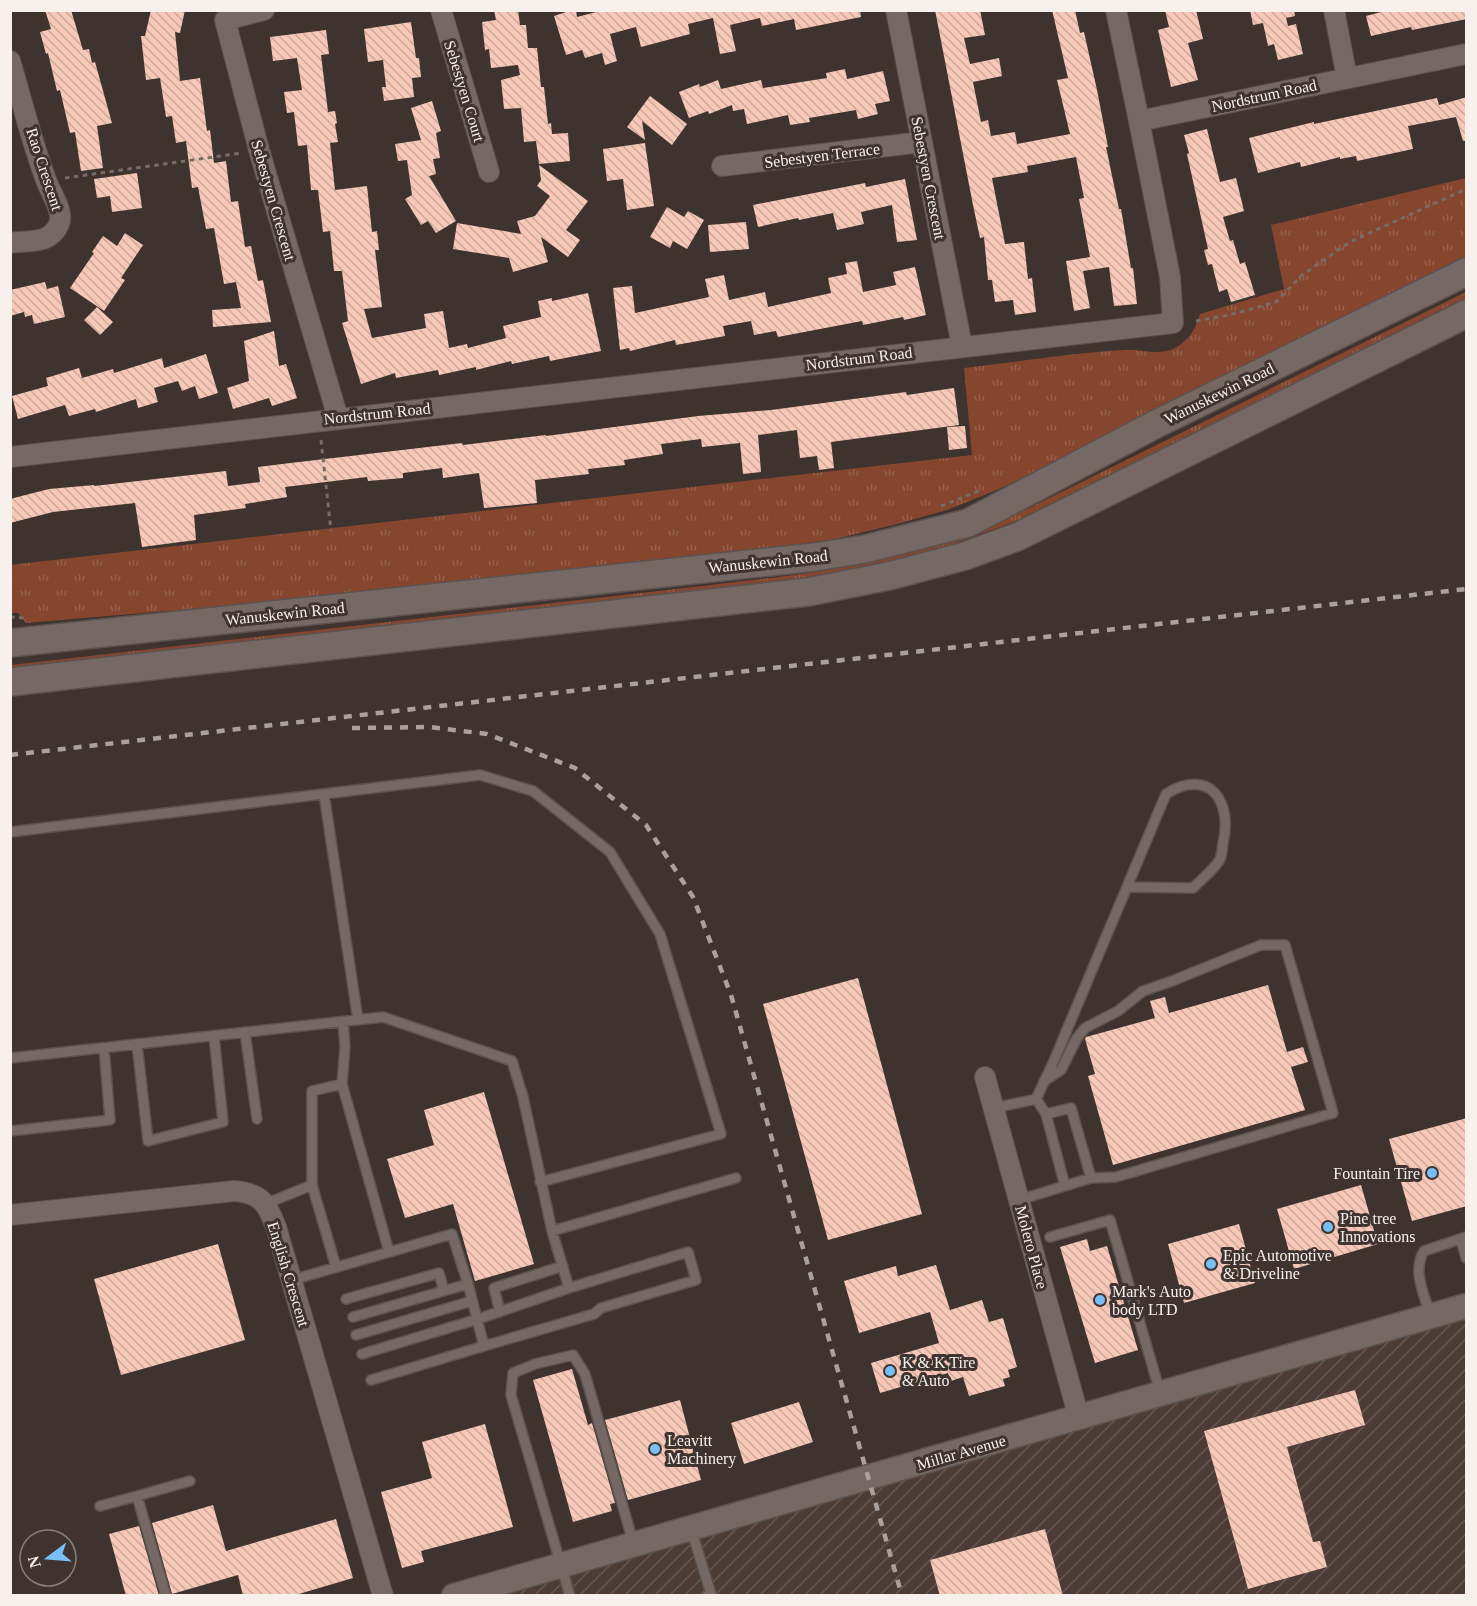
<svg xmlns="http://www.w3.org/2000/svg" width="1477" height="1606" viewBox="0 0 1477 1606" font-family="Georgia,serif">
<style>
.industrial{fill:url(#industrial-furrows)}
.grass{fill:url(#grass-tufts)}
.building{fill:url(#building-back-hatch)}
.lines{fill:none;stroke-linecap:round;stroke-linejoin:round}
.service-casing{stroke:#5c524f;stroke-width:12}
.minor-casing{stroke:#5c524f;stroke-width:22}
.tertiary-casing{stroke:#5c524f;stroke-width:27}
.secondary-casing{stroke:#5c524f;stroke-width:30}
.path{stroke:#766c69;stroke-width:3;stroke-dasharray:4.5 4.5;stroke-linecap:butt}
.service{stroke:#766965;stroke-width:9}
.minor{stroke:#766965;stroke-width:20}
.tertiary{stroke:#766965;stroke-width:24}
.secondary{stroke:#766965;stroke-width:27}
.rail{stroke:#aaa19e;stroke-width:4.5;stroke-dasharray:8 8;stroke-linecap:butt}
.poi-dot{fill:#78bff7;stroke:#3e332f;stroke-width:2}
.labels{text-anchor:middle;stroke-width:6;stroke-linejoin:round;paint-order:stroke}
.street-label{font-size:16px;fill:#f7f0ed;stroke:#3e332f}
.poi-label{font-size:16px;fill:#f7f0ed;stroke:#3e332f;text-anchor:start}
</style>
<defs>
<pattern id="industrial-furrows" width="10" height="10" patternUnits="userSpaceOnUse" patternTransform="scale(1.5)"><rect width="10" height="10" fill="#4c3c35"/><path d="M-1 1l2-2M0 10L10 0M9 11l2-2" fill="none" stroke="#675853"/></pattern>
<pattern id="grass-tufts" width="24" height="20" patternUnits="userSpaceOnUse" patternTransform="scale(1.5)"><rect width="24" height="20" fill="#85462d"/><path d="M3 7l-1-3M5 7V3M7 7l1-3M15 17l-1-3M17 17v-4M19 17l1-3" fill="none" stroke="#97614c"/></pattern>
<pattern id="building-back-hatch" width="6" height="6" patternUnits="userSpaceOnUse" patternTransform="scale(1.5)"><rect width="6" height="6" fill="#f7c8b7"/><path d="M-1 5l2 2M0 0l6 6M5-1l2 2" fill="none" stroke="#cca89b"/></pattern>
</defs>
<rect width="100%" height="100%" fill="#3e332f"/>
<!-- industrial -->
<path class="industrial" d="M1466 1306V1595L452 1596Z"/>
<!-- grass -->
<path class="grass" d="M1466 178V260L1037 472 992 492 947 510 897 524 831 540 205 613 166 611 26 623 18 613H11L10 565 972 455 964 368C1017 362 1070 353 1123 350 1140 348 1156 356 1173 349 1188 342 1196 329 1200 314L1284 289 1271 225Z
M1466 292V300L1025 518 923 555 813 579 23 669 11 667V665L719 584C767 578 818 574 865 562 921 547 977 529 1031 507Z"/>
<!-- building -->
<path class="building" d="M45 10H71L83 50 89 49 92 63 95 62 112 123 97 126 103 168 81 171 75 132 70 133 60 90 57 91 48 53 46 54 40 32 51 29Z
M151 10H185L180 33 175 32 180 81 200 78 207 131 210 130 214 163 226 161 231 202 238 201 245 247 251 246 258 281 263 280 271 322 213 327 212 310 241 308 236 282 224 284 214 228 206 229 198 187 192 188 186 141 176 143 172 116 166 117 160 78 146 80 141 36H145Z
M494 10H518L520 25H526L528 48H537L541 87H544L548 124 551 123 552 134 568 133 570 161 539 164 536 141 524 142 521 108 504 109 501 80 520 75 518 65 491 68 489 49 485 50 482 22 496 20Z
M572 10H576L577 17 604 10H860L861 17 796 30 794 19 762 26 760 18 730 25 736 51 720 54 713 18 688 24 690 34 641 47 636 27 610 34 617 61 605 65 602 53 585 58 582 50 566 55 554 16Z
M935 10H980L985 35 964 38 970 64 999 58 1002 76 973 82 981 122 988 120 991 136 1015 132 1017 144 1070 134 1057 80 1068 78 1052 10H1075L1080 33 1084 32 1097 90 1108 147H1106L1119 209H1121L1131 268H1133L1137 304 1114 306 1109 267 1083 271 1090 308 1074 311 1066 261 1090 257 1079 199 1084 198 1076 157 1027 166 1028 172 992 178 1005 244 1024 242 1028 279 1032 278 1036 312 1015 315 1013 300 995 302 992 280H988L984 237 980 238 973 205Z
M1165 10H1196L1203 39 1188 43 1198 80 1171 87 1158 30 1169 27Z
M1250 10H1294L1295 16 1286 18 1288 26 1296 24 1303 54 1278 60 1274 44 1268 46 1263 23 1253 25Z
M1389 10H1467V19L1412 30 1411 27 1371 36 1366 16Z
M411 22 416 58H419L421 77 412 78 414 97 384 101 382 87H386L383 60 368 62 364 29Z
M326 30 329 54 321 55 328 112 335 111 337 123 335 124 338 142 330 143 335 190 367 186 372 232 377 231 379 250H375L382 307 364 309 372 338 426 328 424 314 443 311 449 348 467 344 468 348 506 338 503 326 541 317 538 301 552 298V301L588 293 601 351 550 361 549 356 512 364 511 361 476 370V367L439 375 438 370 396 378 395 373 361 384 342 323 348 321 342 271H334L330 231 323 232 318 190H311L307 145 298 146 294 112 287 113 284 92 302 90 297 58 273 61 270 37Z
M845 69 847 79 883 71 890 101 875 104 878 114 858 119 856 110 809 118 810 122 790 125 788 115 747 124 744 109 733 111 732 105 709 114 708 111 689 118 679 92 699 84 700 87 718 80 721 89 761 80 763 88 827 78 826 73Z
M650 96 687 124 672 145 642 121 645 140 627 127Z
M1467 97V141H1463L1456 117 1408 126 1413 149 1357 161 1356 156 1340 159V157L1301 167 1300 162 1258 173 1249 138 1314 122V124L1437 98 1439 105Z
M432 101 441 131 436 133 440 158 433 159 436 174 429 176 456 221 436 233 428 221 421 225 405 199 412 195 407 160 398 161 395 144 421 140 411 108Z
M1207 129 1220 182 1236 178 1244 211 1223 217 1230 241 1233 240 1240 264 1245 262 1255 295 1231 302 1227 289 1219 292 1212 264 1208 265 1204 250 1208 249 1187 154 1189 153 1184 135Z
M645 143 654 206 627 210 623 179 607 181 603 149Z
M539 165 588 201 566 230 580 240 568 257 541 237 548 262 513 272 509 258 453 249 457 223 521 234 517 221 535 216 550 196 537 186 541 180Z
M137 173 142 208 112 212 110 196 97 198 94 179Z
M905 179 917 240 897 242 892 205 861 212 864 224 837 230 833 213 799 220 798 218 758 227 753 205 865 183 866 187Z
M667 207 684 217 688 211 704 220 687 249 673 241 670 248 650 237Z
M746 222 749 249 710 252 708 225Z
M125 233 143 245 121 278 125 280 104 311 70 288 94 253 92 252 103 236 117 246Z
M857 261 863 292 896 285 893 272 915 267 926 315 904 320 903 317 863 325 862 321 778 337 776 331 754 335 751 321 723 326 725 336 676 345 675 340 630 351 629 348 620 350 613 288 632 286 635 313 709 297 705 279 724 275 729 300 765 292 768 307 831 293 828 278 847 274 845 263Z
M45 282 47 289 58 286 65 317 34 324 32 315 25 317 24 312 10 316V290Z
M97 307 113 322 100 335 84 320Z
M274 331 279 366 286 364 297 398 272 406 269 398 233 409 227 388 249 381 244 341Z
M206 354 218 393 199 399 195 386 182 391 178 381 154 388 158 402 138 408 136 399 96 412 95 409 69 416 65 405 18 419 12 396 48 386 46 378 79 368 82 378 113 369 114 373 162 358 164 368Z
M954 388 959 425 831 442 834 468 819 470 817 456 800 458 797 430 758 435 761 472 743 474 740 443 702 447 701 439 661 444 663 454 624 460 625 465 588 469 589 474 535 480 537 503 484 508 479 473 443 478 442 468 403 473V478L368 481 367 477 285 487 287 497 245 504 246 508 194 515 196 540 142 547 135 503 53 512 10 523V499L49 489 94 485V486L226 471 228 486 260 482 258 467 282 464 462 443 463 445 546 435V436L698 416 771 410 906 392 907 395Z
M965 426 967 448 949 450 947 427Z
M858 978 922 1214 828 1240 763 1004Z
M1268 985 1287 1052 1303 1047 1308 1062 1291 1067 1305 1110 1113 1165 1088 1076 1095 1074 1085 1039 1086 1037 1155 1018 1150 1001 1165 997 1169 1013Z
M484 1092 534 1264 475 1281 453 1204 405 1218 387 1159 434 1145 424 1110Z
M1467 1118V1206L1412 1221 1389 1139Z
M1361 1185 1378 1244 1294 1269 1277 1209Z
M1239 1224 1255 1283 1184 1303 1168 1244Z
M1087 1239 1090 1251 1107 1246 1138 1350 1095 1363 1060 1247Z
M218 1244 245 1340 121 1375 94 1279Z
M936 1265 950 1310 982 1300 989 1322 1003 1318 1017 1367 1008 1370 1010 1377 1003 1379 1005 1386 969 1396 963 1377 951 1381 948 1373 880 1393 871 1363 939 1343 930 1312 859 1333 844 1281 896 1266 898 1276Z
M572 1369 588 1425 592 1423 615 1503 610 1504 612 1511 573 1522 533 1380Z
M1355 1390 1365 1425 1287 1447 1313 1542 1320 1541 1327 1567 1248 1589 1204 1431Z
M680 1400 701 1480 628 1500 605 1420Z
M799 1402 813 1442 744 1464 731 1423Z
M485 1424 513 1527 421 1551 424 1562 402 1568 381 1492 432 1478 422 1442Z
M213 1505 226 1551 336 1519 353 1578 292 1596H243L238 1575 172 1594 152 1523Z
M139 1526 159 1596H126L109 1534Z
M1045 1529 1063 1596H940L930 1560Z"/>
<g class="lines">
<!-- service casing -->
<g class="service-casing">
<path id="service" d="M324 794 358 1020
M10 832 480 775 533 791 610 852 660 934 721 1134 540 1182
M245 1032 257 1119
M137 1044 148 1141 223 1122 214 1036
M10 1058 383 1017 512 1061 523 1097 552 1231 569 1288 688 1252 696 1280 601 1308 594 1314 484 1346
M1044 1081 1061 1070 1077 1038 1085 1028 1118 1011 1143 991 1172 981 1261 945H1285L1333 1113 1116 1177 1091 1178
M342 1084 345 1047 343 1022
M1036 1099 1053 1063 1166 794C1209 767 1233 801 1223 843 1222 849 1222 857 1219 861 1212 871 1201 880 1193 888L1127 887
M994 1108 1036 1099 1046 1114
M10 1131 110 1120 104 1048
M312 1185 336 1267
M1019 1200 1091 1178 1071 1108 1046 1114 1065 1186
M265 1204 312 1185V1091L342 1084 389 1252
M552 1231 736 1178
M1050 1237 1110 1220 1160 1392
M1461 1239 1466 1258
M292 1280 452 1234 468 1284 484 1346 371 1380
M346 1299 439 1273 444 1291
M500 1312 494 1288 563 1266
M1430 1314C1424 1294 1412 1271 1424 1251L1466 1237
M353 1317 468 1284
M356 1335 472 1301
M362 1354 478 1319 569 1288
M137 1496 190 1481
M100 1506 137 1496 166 1596
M691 1529 711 1594 707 1596
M570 1596 511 1395 513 1373 535 1364 573 1355 585 1374 633 1542"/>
</g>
<!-- minor casing -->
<g class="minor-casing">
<path id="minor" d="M264 10 225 20 259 150 338 418
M441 10 489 172
M896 10 962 346
M1116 10 1139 121
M1334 10 1347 78
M10 61C22 100 33 148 48 185 53 196 64 213 59 224 50 245 29 240 10 243
M722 166 922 142
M10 457 1173 323 1170 277 1139 121 1466 54
M985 1077 1079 1418
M10 1215 234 1191C261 1193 267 1203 276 1227L383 1596"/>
</g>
<!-- tertiary casing -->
<g class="tertiary-casing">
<path id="tertiary" d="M454 1596 1466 1306"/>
</g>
<!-- secondary casing -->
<g class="secondary-casing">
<path id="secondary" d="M10 643 815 557 865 549 968 523 1156 424 1466 272
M10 682 808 592 889 576 965 556 1017 537 1466 314"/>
</g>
<!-- path -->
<path class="path" d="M65 178 242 153
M1196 321 1229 315 1276 302 1302 275 1350 242 1466 189
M321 440 331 531
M941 506 979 491
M10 617 25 618"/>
<!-- service -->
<use href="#service" class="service"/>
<!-- minor -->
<use href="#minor" class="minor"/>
<!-- tertiary -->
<use href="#tertiary" class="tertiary"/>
<!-- secondary -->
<use href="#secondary" class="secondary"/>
<!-- rail -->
<path class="rail" d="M352 728 430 727 487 734 575 768 646 825 693 897 731 995 902 1596
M10 755 1466 589"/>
</g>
<!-- markers -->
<g class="poi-dot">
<circle cx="1432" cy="1173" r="6"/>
<circle cx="1328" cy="1227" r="6"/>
<circle cx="1211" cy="1264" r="6"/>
<circle cx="1100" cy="1300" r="6"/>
<circle cx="890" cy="1371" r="6"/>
<circle cx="655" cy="1449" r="6"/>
</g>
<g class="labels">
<!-- street labels -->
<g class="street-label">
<text transform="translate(465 91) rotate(73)" y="6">Sebestyen Court</text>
<text transform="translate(1264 95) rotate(-12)" y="6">Nordstrum Road</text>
<text transform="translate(822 155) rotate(-7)" y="6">Sebestyen Terrace</text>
<text transform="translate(45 169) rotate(72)" y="6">Rao Crescent</text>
<text transform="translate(929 178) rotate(79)" y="6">Sebestyen Crescent</text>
<text transform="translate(274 200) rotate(74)" y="6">Sebestyen Crescent</text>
<text transform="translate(859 358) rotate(-7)" y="6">Nordstrum Road</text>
<text transform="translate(1219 393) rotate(-26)" y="6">Wanuskewin Road</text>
<text transform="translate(377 413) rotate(-6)" y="6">Nordstrum Road</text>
<text transform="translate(768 561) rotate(-6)" y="6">Wanuskewin Road</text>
<text transform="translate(285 613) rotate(-6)" y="6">Wanuskewin Road</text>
<text transform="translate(1032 1247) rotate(75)" y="6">Molero Place</text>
<text transform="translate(289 1274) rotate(73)" y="6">English Crescent</text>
<text transform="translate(961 1452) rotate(-16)" y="6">Millar Avenue</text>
</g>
<!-- poi labels -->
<g class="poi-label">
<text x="1420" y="1179" text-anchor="end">Fountain Tire</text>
<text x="1340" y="1224">Pine tree<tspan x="1340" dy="18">Innovations</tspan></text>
<text x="1223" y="1261">Epic Automotive<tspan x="1223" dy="18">&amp; Driveline</tspan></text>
<text x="1112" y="1297">Mark's Auto<tspan x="1112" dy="18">body LTD</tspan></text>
<text x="902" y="1368">K &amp; K Tire<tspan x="902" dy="18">&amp; Auto</tspan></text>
<text x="667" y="1446">Leavitt<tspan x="667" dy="18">Machinery</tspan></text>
</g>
</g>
<!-- border -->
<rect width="1477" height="1606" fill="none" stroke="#f7f0ed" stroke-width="24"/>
<!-- north arrow -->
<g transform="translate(48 1558) rotate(254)"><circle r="28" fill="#3e332f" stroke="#887f7b" stroke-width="1.5"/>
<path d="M0-4.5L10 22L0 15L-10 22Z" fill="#78bff7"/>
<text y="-9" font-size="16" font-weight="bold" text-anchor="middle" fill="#f7f0ed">N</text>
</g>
</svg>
